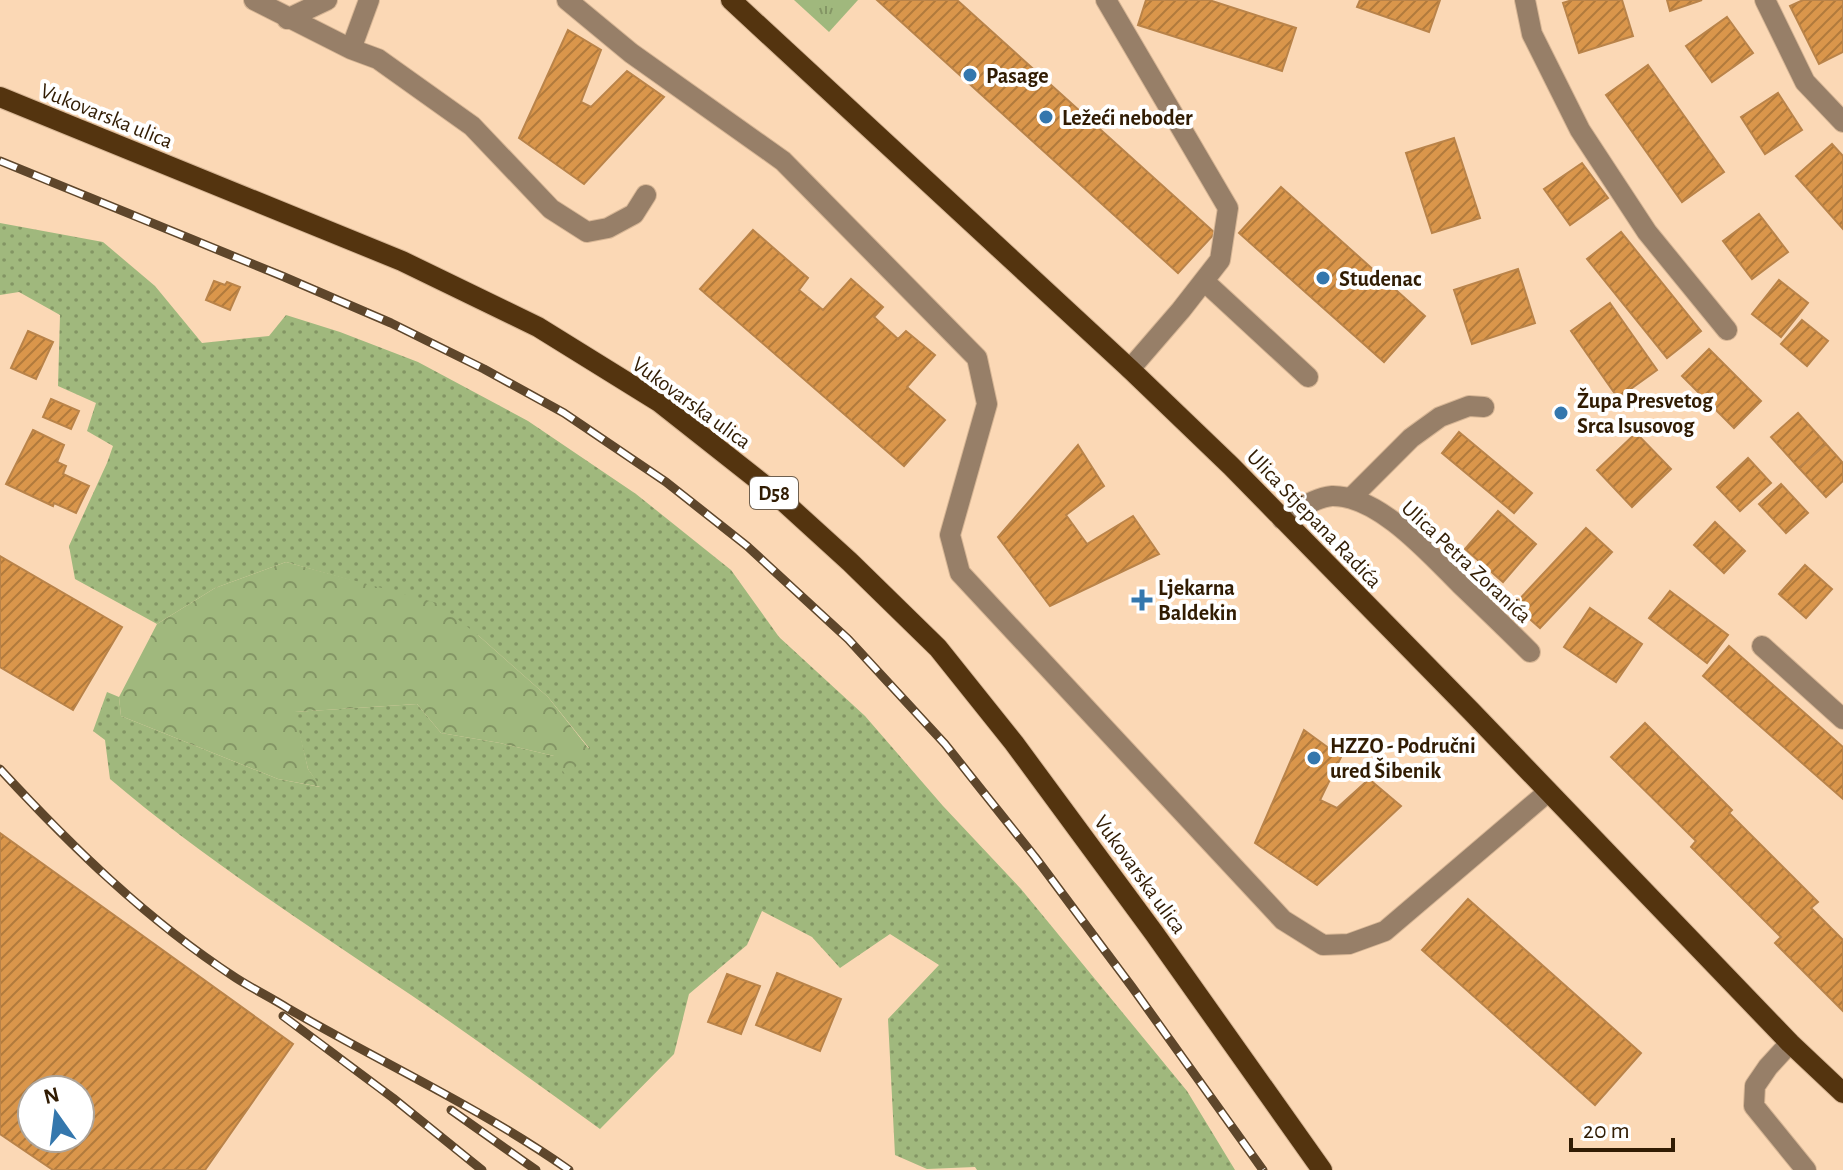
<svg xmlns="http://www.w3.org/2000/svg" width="1843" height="1170" viewBox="0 0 1843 1170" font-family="'Alegreya Sans',sans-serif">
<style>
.grass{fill:url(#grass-dots)}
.forest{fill:url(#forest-crowns)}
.park{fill:url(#park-tufts)}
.building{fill:url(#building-hatch);stroke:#b98349;stroke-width:2;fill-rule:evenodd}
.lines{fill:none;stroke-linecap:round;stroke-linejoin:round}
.minor-casing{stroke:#d7b695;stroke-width:22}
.major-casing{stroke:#d7b695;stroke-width:22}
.minor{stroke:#977f68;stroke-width:20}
.major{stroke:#54340f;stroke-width:20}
.rail-casing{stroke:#5e462b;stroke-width:9}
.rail{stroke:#fff;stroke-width:6;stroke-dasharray:18;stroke-linecap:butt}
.poi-dot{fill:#3477ad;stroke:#fff;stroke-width:3}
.labels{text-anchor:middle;stroke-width:8;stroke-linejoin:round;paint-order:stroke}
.shield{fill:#fff;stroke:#6f604f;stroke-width:2}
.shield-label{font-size:20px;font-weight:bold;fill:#311c03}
.poi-label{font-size:22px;font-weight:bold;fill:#311c03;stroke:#fff;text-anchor:start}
.street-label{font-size:22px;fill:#311c03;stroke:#fff}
</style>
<defs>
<pattern id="grass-dots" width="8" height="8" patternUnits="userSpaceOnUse" patternTransform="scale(2)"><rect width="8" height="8" fill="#a0b87d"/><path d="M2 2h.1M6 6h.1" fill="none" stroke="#839564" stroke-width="1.8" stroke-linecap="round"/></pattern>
<pattern id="forest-crowns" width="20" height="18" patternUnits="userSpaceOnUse" patternTransform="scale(2)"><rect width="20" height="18" fill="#a0b87d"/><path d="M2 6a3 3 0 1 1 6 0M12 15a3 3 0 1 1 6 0" fill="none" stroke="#839564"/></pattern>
<pattern id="park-tufts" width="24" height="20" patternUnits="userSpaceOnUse" patternTransform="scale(2)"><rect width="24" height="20" fill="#a0b87d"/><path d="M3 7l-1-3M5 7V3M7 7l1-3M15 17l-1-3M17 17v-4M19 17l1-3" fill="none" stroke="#839564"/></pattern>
<pattern id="building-hatch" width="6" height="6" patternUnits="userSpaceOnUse" patternTransform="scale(2)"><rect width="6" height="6" fill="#da964b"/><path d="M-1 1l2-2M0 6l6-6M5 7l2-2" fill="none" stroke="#b17a3c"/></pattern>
</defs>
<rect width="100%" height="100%" fill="#fbd8b5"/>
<!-- grass -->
<path class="grass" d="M0 223 103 242 155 286 202 343 269 336 286 315 340 332 418 362 528 421 636 494 731 570 779 637 865 716 943 806 1021 889 1187 1091 1235 1170H977L975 1167 927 1169 895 1155 888 1019 939 965 890 934 840 968 812 937 762 911 747 945 689 994 674 1054 600 1129C537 1084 475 1038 411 995 310 927 203 858 110 779L105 740 93 731 107 692 119 697 121 716 278 779 320 787 308 769 294 712 417 704 441 733 500 743 554 756 589 748 548 697 479 636 350 580 286 562 215 588 157 624 75 579 69 546 107 463 113 446 87 431 96 403 58 386 60 315 19 292 0 295Z"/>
<!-- forest -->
<path class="forest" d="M286 562 437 603 479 636 548 697 589 749 567 778 554 756 500 743 441 733 417 704 295 712 308 769 321 787 278 779 121 716 119 697 157 624 215 588Z"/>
<!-- park -->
<path class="park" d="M794 0H858L829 32Z"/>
<!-- building -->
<path class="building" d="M877 0H957L1215 233 1178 273Z
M1146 0H1209L1296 28 1282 71 1138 25Z
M1360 0H1440L1429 32 1357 7Z
M1572 0H1622L1633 36 1579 53 1563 3Z
M1667 0H1702L1670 11Z
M1803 0H1843V52L1819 64 1790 6Z
M1727 17 1753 53 1712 82 1686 46Z
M568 30 601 50 581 102 591 107 627 71 664 97 584 184 519 138Z
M1648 65 1724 172 1682 202 1606 95Z
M1778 93 1802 130 1765 154 1741 117Z
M1454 138 1480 218 1432 233 1406 153Z
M1832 144 1843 156V229L1796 176Z
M1582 163 1608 198 1570 225 1544 189Z
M1281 187 1425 316 1384 362 1239 233Z
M1759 214 1788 252 1752 279 1723 241Z
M753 230 808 278 799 290 823 310 851 279 883 307 874 317 898 339 906 331 935 355 907 387 945 420 904 466 700 289Z
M1621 232 1701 331 1667 358 1587 259Z
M1518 269 1535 323 1472 344 1454 290Z
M1779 280 1808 303 1781 337 1752 314Z
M214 281 225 285 227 282 240 287 230 310 206 300Z
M1610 303 1657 370 1618 398 1571 331Z
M1802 320 1828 341 1807 366 1781 344Z
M28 331 53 342 36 379 11 368Z
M1709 349 1761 401 1734 428 1682 376Z
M51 399 79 411 71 429 43 417Z
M1798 413 1826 444 1799 468 1771 437Z
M33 430 64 445 57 462 66 466 63 474 89 486 76 513 54 503 53 506 6 484Z
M1459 432 1532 493 1514 513 1442 453Z
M1636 433 1671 469 1632 507 1597 470Z
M1826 444 1843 463V481L1826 497 1799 468Z
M1078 445 1104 486 1066 515 1087 544 1133 516 1159 554 1050 606 998 537Z
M1748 458 1771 483 1740 511 1717 487Z
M1781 484 1808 513 1786 533 1759 504Z
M1498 511 1536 544 1503 582 1465 549Z
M1715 522 1745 551 1724 573 1694 545Z
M1586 528 1612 552 1540 628 1514 605Z
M0 556 122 627 73 710 0 667Z
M1805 565 1832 589 1806 618 1779 594Z
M1670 591 1728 635 1707 663 1649 618Z
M1590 608 1642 644 1616 682 1564 647Z
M1729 646 1843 747V799L1703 676Z
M1645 723 1732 810 1729 813 1818 902 1811 908 1843 940V1011L1775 943 1781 937 1691 847 1696 841 1611 757Z
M1304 730 1341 757 1320 800 1337 808 1369 779 1401 806 1317 885 1255 843Z
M0 833 293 1044 205 1170H53L0 1134ZM32 1090H80V1138H32Z
M1468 899 1641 1053 1595 1105 1422 950Z
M777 973 841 999 820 1051 756 1025Z
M727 974 760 986 741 1034 708 1022Z"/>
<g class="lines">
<!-- minor casing -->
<g class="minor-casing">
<path id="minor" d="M254 0 351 49 378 59 472 126 551 209 587 232 608 228 634 214 646 195
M567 0 631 53 783 161 977 358 987 404 950 535 960 573 1283 920 1323 945 1349 944 1385 931 1548 792
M1106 0 1228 208 1220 260 1181 310 1130 369
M1525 0 1532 34 1580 130 1647 232 1727 330
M1765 0 1805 82 1843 122
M287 19 327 0
M351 49 369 0
M1204 281 1308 377
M1351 498 1411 438 1440 417 1469 406 1484 407
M1282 519C1297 511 1315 497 1332 496 1378 495 1429 553 1460 584 1483 606 1507 629 1530 652
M1762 646 1843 719
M1790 1043 1768 1067 1755 1086 1754 1106 1806 1170"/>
</g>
<!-- major casing -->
<g class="major-casing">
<path id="major" d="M731 0 1130 369 1231 466 1471 711 1790 1043 1843 1093
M0 97 402 261 538 327 659 402 772 491 850 562 938 648 1014 743 1154 933 1322 1170"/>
</g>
<!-- minor -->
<use href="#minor" class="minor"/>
<!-- major -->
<use href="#major" class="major"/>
<!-- rail casing -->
<g class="rail-casing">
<path id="rail" d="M0 161 282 276 391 323 484 369 564 413 666 482 747 546 848 639 945 744 1035 857 1132 987 1263 1170
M0 769C72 847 147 920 236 978 253 989 272 998 289 1009 382 1063 481 1108 569 1170
M283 1016 393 1098 482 1170
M451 1110 536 1170"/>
</g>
<!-- rail -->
<use href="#rail" class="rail"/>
</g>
<!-- markers -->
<g class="poi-dot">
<circle cx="970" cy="75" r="8"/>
<circle cx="1046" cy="117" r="8"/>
<circle cx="1323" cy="278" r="8"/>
<circle cx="1561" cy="413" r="8"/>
<path d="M1138 588h8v8h8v8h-8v8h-8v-8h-8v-8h8z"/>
<circle cx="1314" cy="758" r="8"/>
</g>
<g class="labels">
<!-- shield labels -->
<rect class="shield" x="750" y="477" width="48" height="32" rx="6"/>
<g class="shield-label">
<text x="774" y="500">D58</text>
</g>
<!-- poi labels -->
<g class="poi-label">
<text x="986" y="83">Pasage</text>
<text x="1062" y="125">Ležeći neboder</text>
<text x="1339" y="286">Studenac</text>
<text x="1577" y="408">Župa Presvetog<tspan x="1577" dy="25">Srca Isusovog</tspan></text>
<text x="1158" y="595">Ljekarna<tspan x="1158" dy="25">Baldekin</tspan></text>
<text x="1330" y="753">HZZO - Područni<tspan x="1330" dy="25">ured Šibenik</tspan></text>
</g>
<!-- street labels -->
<g class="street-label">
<text transform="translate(107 115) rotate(22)" y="8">Vukovarska ulica</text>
<text transform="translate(692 402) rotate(36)" y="8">Vukovarska ulica</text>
<text transform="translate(1315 518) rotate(46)" y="8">Ulica Stjepana Radića</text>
<text transform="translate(1467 561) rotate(43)" y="8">Ulica Petra Zoranića</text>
<text transform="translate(1141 874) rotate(54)" y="8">Vukovarska ulica</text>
</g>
</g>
<!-- north arrow -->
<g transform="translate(56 1114) rotate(346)"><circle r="38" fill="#ffffff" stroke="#ada49a" stroke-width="2"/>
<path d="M0-6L14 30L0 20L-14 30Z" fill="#3477ad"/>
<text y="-12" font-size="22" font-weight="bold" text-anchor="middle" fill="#311c03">N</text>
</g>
<!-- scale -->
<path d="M1571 1138v12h102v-12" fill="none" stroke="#311c03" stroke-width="4"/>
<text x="1583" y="1138" font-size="24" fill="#311c03" stroke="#ffffff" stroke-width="6" paint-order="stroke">20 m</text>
</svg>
